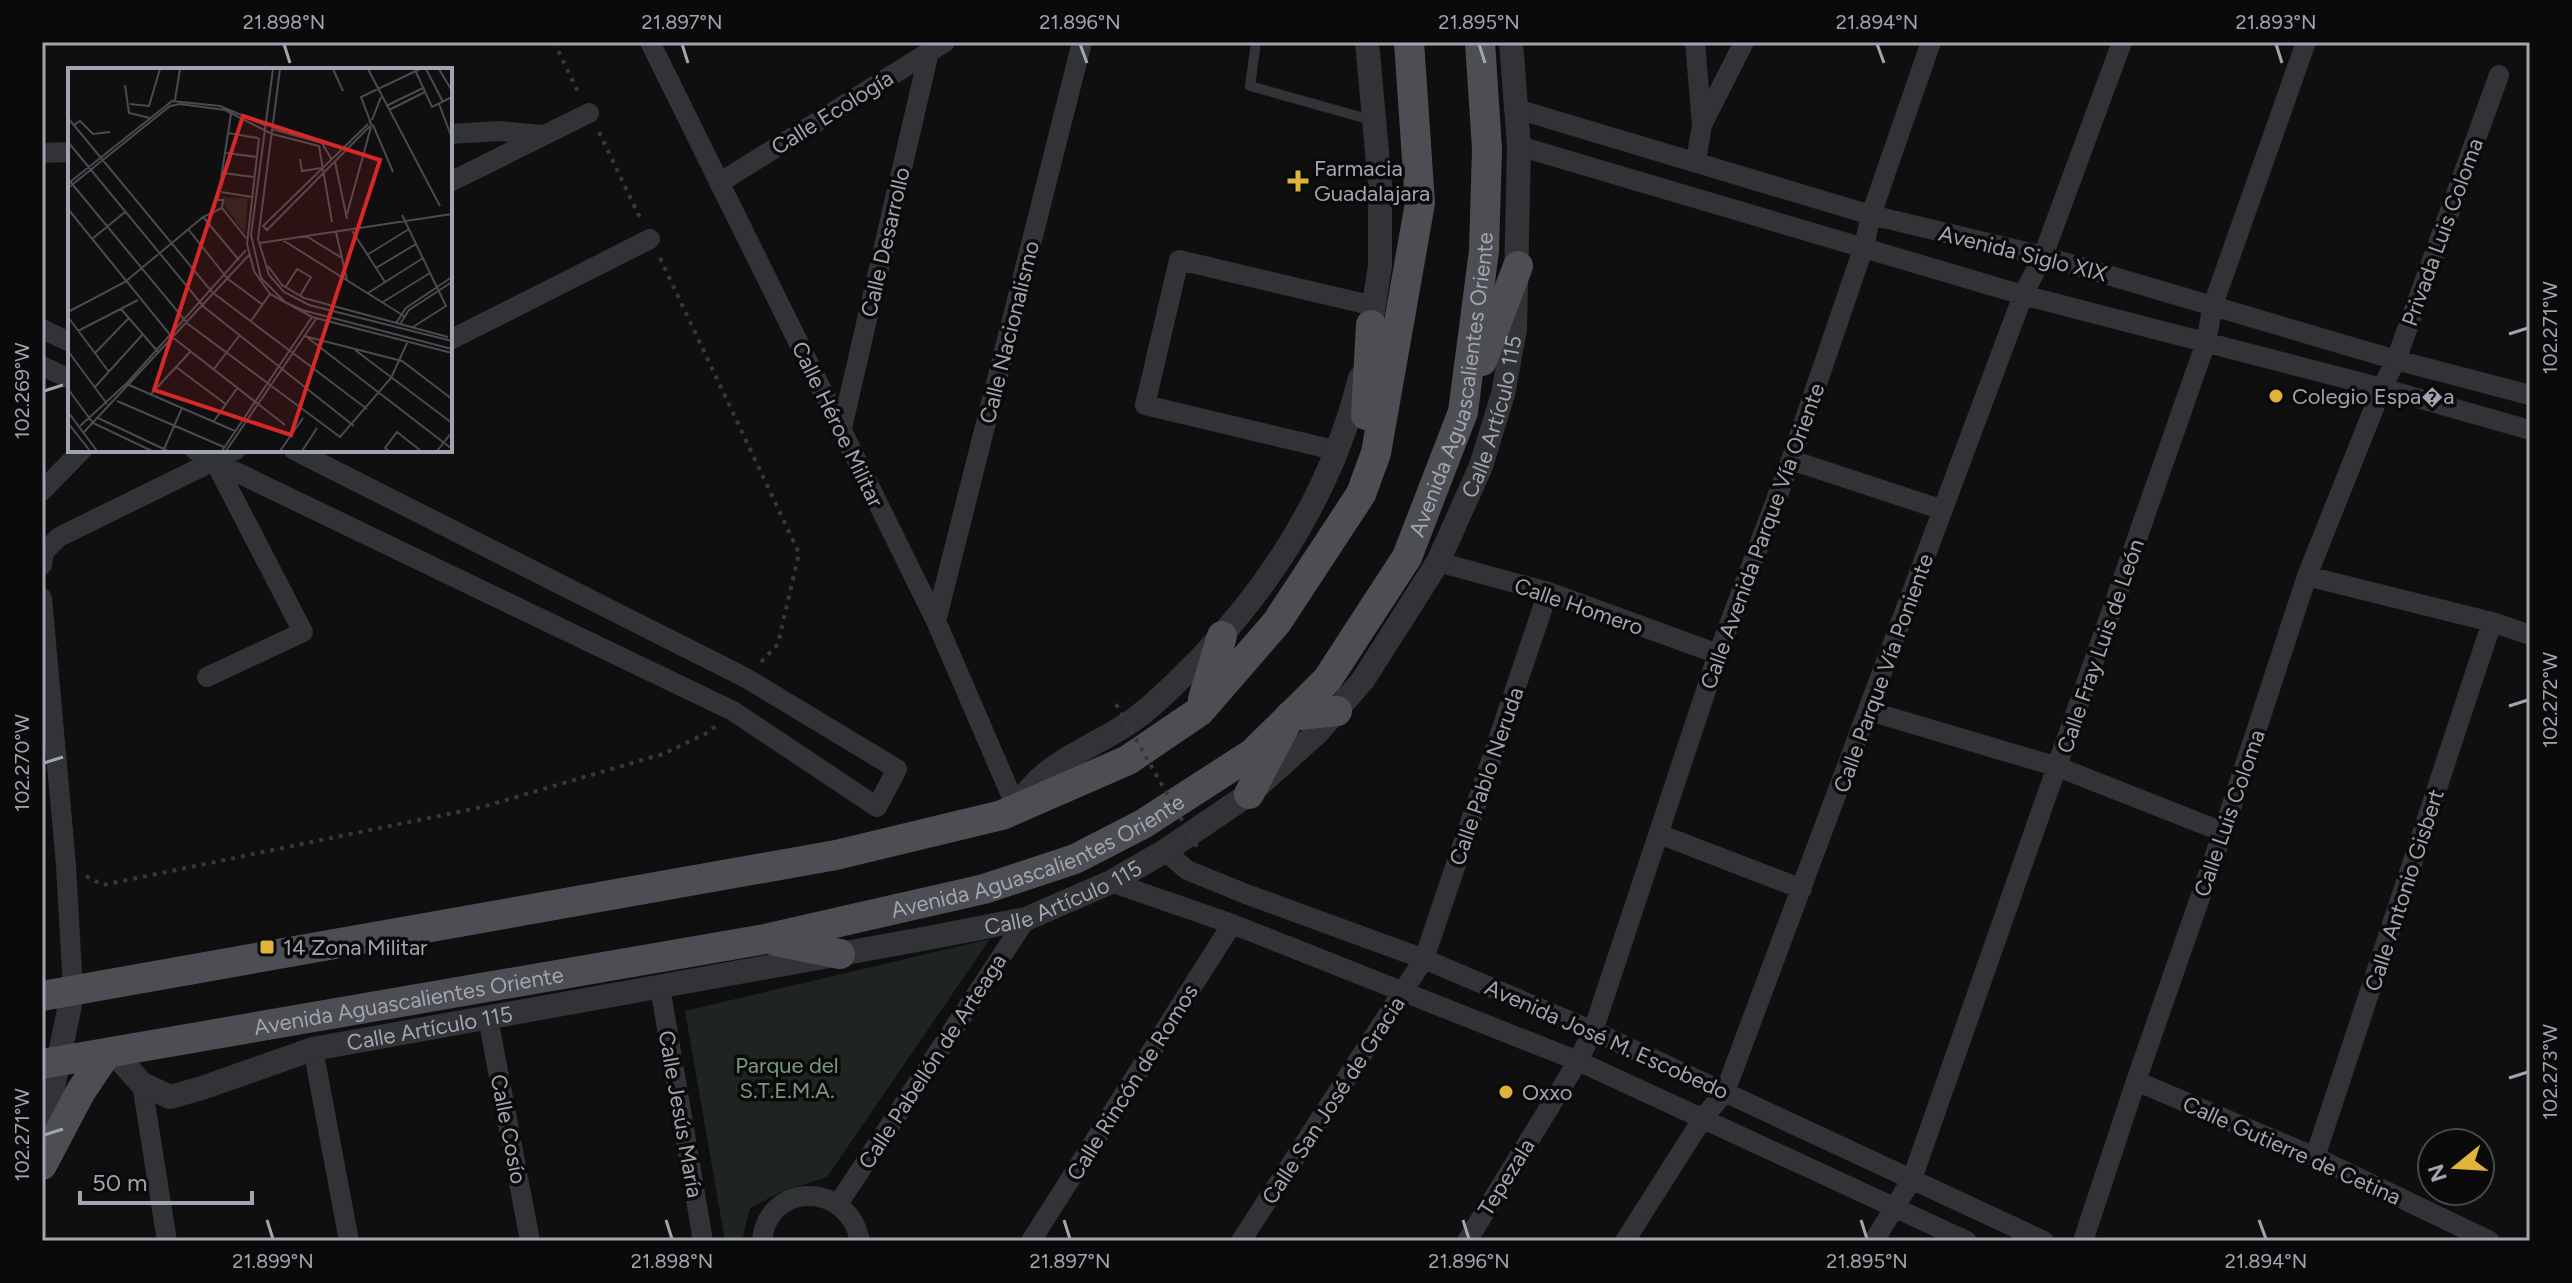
<svg xmlns="http://www.w3.org/2000/svg" width="2572" height="1283" viewBox="0 0 2572 1283" font-family="Figtree,sans-serif">
<style>
.green{fill:#1e241f}
.lines{fill:none;stroke-linecap:round;stroke-linejoin:round}
.path{stroke:#37383c;stroke-width:4;stroke-dasharray:4 6;stroke-linecap:butt}
.service{stroke:#323337;stroke-width:10}
.minor{stroke:#323337;stroke-width:20}
.tertiary{stroke:#323337;stroke-width:24}
.primary{stroke:#4d4e53;stroke-width:30}
.path-bridge{stroke:#37383c;stroke-width:4;stroke-dasharray:4 6;stroke-linecap:butt}
.ticks{fill:none;stroke:#a1a5b0;stroke-width:3}
.poi-dot{fill:#dfb439;stroke:#0a0a0b;stroke-width:3}
.labels{text-anchor:middle;stroke-width:7;stroke-linejoin:round;paint-order:stroke}
.street-label{font-size:22px;fill:#a1a5b0;stroke:#0a0a0b}
.poi-label{font-size:22px;fill:#a1a5b0;stroke:#0a0a0b;text-anchor:start}
.park-label{font-size:22px;fill:#7a997e;stroke:#0a0a0b}
.inset-road{fill:none;stroke:#494b50;stroke-width:2}
.view{fill:#d62828;fill-opacity:0.15;stroke:#d62828;stroke-width:4}
.inset-edge{fill:none;stroke:#a1a5b0;stroke-width:4}
.neatline{fill:none;stroke:#a1a5b0;stroke-width:3}
.ticks-label{font-size:20px;text-anchor:middle;fill:#a1a5b0}
</style>
<rect width="100%" height="100%" fill="#0f0f10"/>
<!-- green -->
<path class="green" d="M990 939 827 1177 781 1192 750 1208 742 1241H725L685 1011Z"/>
<g class="lines">
<!-- path -->
<path class="path" d="M554 42 580 96
M599 132 642 222
M660 258 799 553 778 644 759 664
M86 876 103 885 482 807 663 754 705 734 716 726"/>
<!-- service -->
<path class="service" d="M1256 42 1250 86 1375 121"/>
<!-- minor -->
<path class="minor" d="M650 42 936 621 1017 809
M1695 42 1702 125 1696 161
M1517 109 1871 215 2043 256 2396 360 2530 395
M1702 125 1744 42
M450 134 499 131 541 135
M1519 146 2023 295 2382 388 2530 430
M42 153 70 152
M450 182 589 113
M719 183 945 42
M42 329 70 342
M450 340 650 239
M42 366 70 379
M841 432 929 52
M195 450 215 462 733 711 877 807 897 769 746 678 294 450
M1338 451 1145 405 1179 260 1374 306
M1791 460 1943 510
M42 491 82 450
M1438 562 1548 592 1718 654
M42 565 44 552 59 537 236 450
M2307 576 2492 622 2530 635
M42 598 66 865 73 990
M936 621 1082 42
M207 677 303 632 215 462
M1869 711 2058 767 2223 832
M1659 834 1802 889
M1165 851 1187 870 1246 894 1424 959 1593 1031 2044 1241
M1111 882 1232 924 1578 1061 1967 1241
M660 987 703 1241
M488 1018 530 1241
M313 1049 349 1241
M2136 1081 2315 1157 2490 1241
M142 1084 167 1241
M2315 1157 2492 622
M838 1204 1026 919
M762 1241C767 1182 848 1180 860 1241
M1031 1241 1232 924
M1241 1241 1424 959 1548 592
M1467 1241 1578 1061 1593 1031 1718 654 1791 460 1864 246 1871 215 1931 42
M1625 1241 1703 1118 1725 1092 2023 295 2043 256 2122 42
M1874 1241 1912 1179 2206 342 2213 305 2306 42
M2083 1241 2136 1081 2223 832 2307 576 2382 388 2396 360 2499 75"/>
<!-- tertiary -->
<g class="tertiary">
<path d="M1367 42 1380 185V266L1368 342"/>
<path d="M1017 809C1021 802 1025 795 1030 789 1058 756 1103 743 1136 718 1159 701 1179 680 1199 660 1276 580 1333 486 1360 378"/>
<path id="s1" d="M114 1053 142 1084 170 1097 202 1088 313 1049 923 939 1026 919 1111 882 1165 851 1249 794 1318 732 1363 680 1438 562 1481 466 1503 394 1515 329 1519 146 1511 42"/>
<path d="M42 1141 73 990"/>
</g>
<!-- primary -->
<g class="primary">
<path d="M1482 361 1518 266"/>
<path d="M1366 415 1371 325"/>
<path d="M1203 699 1222 636"/>
<path d="M1249 794 1290 716 1337 711"/>
<path d="M775 941 840 954"/>
<path d="M42 996 836 855 1002 815 1128 760 1200 711 1277 622 1361 494 1376 453 1420 203 1409 42"/>
<path id="s2" d="M42 1064 765 939 984 889 1075 859 1143 824 1253 753 1327 680 1407 557 1463 412 1484 251 1487 149 1480 42"/>
<path d="M42 1165 81 1091 106 1054"/>
</g>
<!-- path-bridge -->
<path class="path-bridge" d="M1116 704 1200 852"/>
</g>
<!-- ticks -->
<path class="ticks" d="M284 44 290 63M682 44 688 63M1080 44 1087 63M1479 44 1485 63M1877 44 1884 63M2276 44 2282 63M2509 334 2528 328M44 391 63 385M2509 706 2528 700M44 763 63 757M2509 1078 2528 1072M44 1135 63 1129M267 1220 273 1239M666 1220 672 1239M1064 1220 1070 1239M1463 1220 1469 1239M1861 1220 1867 1239M2259 1220 2266 1239"/>
<!-- markers -->
<g class="poi-dot">
<path d="M1294 169h8v8h8v8h-8v8h-8v-8h-8v-8h8z"/>
<circle cx="2276" cy="396" r="8"/>
<rect x="259" y="939" width="16" height="16" rx="4"/>
<circle cx="1506" cy="1092" r="8"/>
</g>
<g class="labels">
<!-- street labels -->
<g class="street-label">
<text transform="translate(832 112) rotate(-32)" y="8">Calle Ecología</text>
<text transform="translate(2442 232) rotate(-70)" y="8">Privada Luis Coloma</text>
<text transform="translate(885 242) rotate(-77)" y="8">Calle Desarrollo</text>
<text transform="translate(2023 253) rotate(14)" y="8">Avenida Siglo XIX</text>
<text transform="translate(1009 332) rotate(-76)" y="8">Calle Nacionalismo</text>
<text dy="8" stroke="none"><textPath href="#s2" startOffset="1692">Avenida Aguascalientes Oriente</textPath></text>
<text dy="8" stroke="none"><textPath href="#s1" startOffset="1662">Calle Artículo 115</textPath></text>
<text transform="translate(838 424) rotate(64)" y="8">Calle Héroe Militar</text>
<text transform="translate(1762 536) rotate(-70)" y="8">Calle Avenida Parque Vía Oriente</text>
<text transform="translate(1579 606) rotate(19)" y="8">Calle Homero</text>
<text transform="translate(2100 646) rotate(-71)" y="8">Calle Fray Luis de León</text>
<text transform="translate(1883 673) rotate(-70)" y="8">Calle Parque Vía Poniente</text>
<text transform="translate(1486 776) rotate(-71)" y="8">Calle Pablo Neruda</text>
<text transform="translate(2229 813) rotate(-71)" y="8">Calle Luis Coloma</text>
<text dy="8" stroke="none"><textPath href="#s2" startOffset="1020">Avenida Aguascalientes Oriente</textPath></text>
<text transform="translate(2404 890) rotate(-72)" y="8">Calle Antonio Gisbert</text>
<text dy="8" stroke="none"><textPath href="#s1" startOffset="990">Calle Artículo 115</textPath></text>
<text dy="8" stroke="none"><textPath href="#s2" startOffset="372">Avenida Aguascalientes Oriente</textPath></text>
<text dy="8" stroke="none"><textPath href="#s1" startOffset="342">Calle Artículo 115</textPath></text>
<text transform="translate(1607 1039) rotate(24)" y="8">Avenida José M. Escobedo</text>
<text transform="translate(932 1061) rotate(-57)" y="8">Calle Pabellón de Arteaga</text>
<text transform="translate(1132 1082) rotate(-58)" y="8">Calle Rincón de Romos</text>
<text transform="translate(1333 1100) rotate(-57)" y="8">Calle San José de Gracia</text>
<text transform="translate(681 1114) rotate(80)" y="8">Calle Jesús María</text>
<text transform="translate(509 1129) rotate(79)" y="8">Calle Cosío</text>
<text transform="translate(2292 1150) rotate(24)" y="8">Calle Gutierre de Cetina</text>
<text transform="translate(1506 1177) rotate(-58)" y="8">Tepezala</text>
</g>
<!-- poi labels -->
<g class="poi-label">
<text x="1314" y="176">Farmacia<tspan x="1314" dy="25">Guadalajara</tspan></text>
<text x="2292" y="404">Colegio Espa�a</text>
<text x="283" y="955">14 Zona Militar</text>
<text x="1522" y="1100">Oxxo</text>
</g>
<!-- park labels -->
<g class="park-label">
<text x="787" y="1073">Parque del<tspan x="787" dy="25">S.T.E.M.A.</tspan></text>
</g>
</g>
<!-- overview -->
<g transform="translate(68 68)">
<rect width="384" height="384" fill="#0f0f10"/>
<path d="M154 129 180 130 177 166 158 140Z" fill="#1e241f"/>
<path class="inset-road" d="M205 1 183 167 193 210 217 234 234 242 384 281M212 1 190 171 201 207 216 224 241 237 384 273M265 1 275 23M300 1 372 138M358 1 375 34M371 1 384 23M348 4 364 39 384 29M57 17 61 45 82 50M107 32 112 1M62 36 81 38 92 1M371 36 384 70M318 38 355 20M321 42 357 24M0 50 144 224 299 341M301 52 304 58 293 29 352 1M304 52 313 29M300 56 195 158 199 162 302 58M6 57 12 53 25 66 42 64M305 57 325 104M204 61 254 75 264 92M160 65 190 70M191 70 179 176 186 203 202 226 244 249 384 285M0 74 136 239 286 358M158 85 189 89M232 91 234 103 253 100M267 94 279 151M155 105 186 109M0 111 120 256 272 369 323 310 340 273M2 114 104 33 152 38 197 57M0 120 102 38 112 36 157 42 204 66 251 78 264 154M153 124 184 129M150 130 163 46M154 140 178 170M0 141 103 268 217 357M279 146 303 59M334 147 378 238 345 259M135 149 171 192M120 161 160 211 195 237M283 161 317 214M268 164 279 212M238 168 274 190M24 171 57 144M213 171 336 248M192 175 384 146M299 187 341 161M200 198 214 217 236 230 380 269M308 200 348 176M217 220 229 201 243 209 232 228M300 225 355 190M315 234 362 205M53 241 91 285M0 244 57 214 135 149 154 140 155 132H147V140M0 249 41 304M183 253 202 226M328 255 338 240 384 209M332 256 341 242 384 214M10 263 70 232M236 268 334 293 384 331M240 270 384 381M287 282 384 355M0 283 39 336M27 285 61 250M108 299 159 337M146 301 171 268M61 317 167 363M27 319 75 266M0 321 25 355 84 383M83 326 122 284M49 333 156 379M0 344 29 383M30 350 100 383M146 353 170 319M0 355 22 383M12 358 59 315 178 182M16 364 181 187M96 381 114 340M154 383 244 249M158 383 248 251M212 383 235 350M234 383 249 360M321 383 317 380 329 364 353 383M369 383 384 364"/>
<path class="view" d="M175 48 312 92 223 367 86 322Z"/>
<rect width="384" height="384" class="inset-edge"/>
</g>
<!-- border -->
<rect width="2572" height="1283" fill="none" stroke="#0a0a0b" stroke-width="88"/>
<!-- north arrow -->
<g transform="translate(2456 1167) rotate(252)"><circle r="38" fill="#0a0a0b" stroke="#46484d" stroke-width="2"/>
<path d="M0-6L14 30L0 20L-14 30Z" fill="#dfb439"/>
<text y="-12" font-size="22" font-weight="bold" text-anchor="middle" fill="#a1a5b0">N</text>
</g>
<!-- scale -->
<path d="M80 1191v12h172v-12" fill="none" stroke="#a1a5b0" stroke-width="4"/>
<text x="92" y="1191" font-size="24" fill="#a1a5b0" stroke="#0a0a0b" stroke-width="6" paint-order="stroke">50 m</text>
<rect x="44" y="44" width="2484" height="1195" class="neatline"/>
<g class="ticks-label">
<text x="284" y="29">21.898°N</text>
<text x="682" y="29">21.897°N</text>
<text x="1080" y="29">21.896°N</text>
<text x="1479" y="29">21.895°N</text>
<text x="1877" y="29">21.894°N</text>
<text x="2276" y="29">21.893°N</text>
<text transform="translate(2550 328) rotate(-90)" y="7">102.271°W</text>
<text transform="translate(22 391) rotate(-90)" y="7">102.269°W</text>
<text transform="translate(2550 700) rotate(-90)" y="7">102.272°W</text>
<text transform="translate(22 763) rotate(-90)" y="7">102.270°W</text>
<text transform="translate(2550 1072) rotate(-90)" y="7">102.273°W</text>
<text transform="translate(22 1135) rotate(-90)" y="7">102.271°W</text>
<text x="273" y="1268">21.899°N</text>
<text x="672" y="1268">21.898°N</text>
<text x="1070" y="1268">21.897°N</text>
<text x="1469" y="1268">21.896°N</text>
<text x="1867" y="1268">21.895°N</text>
<text x="2266" y="1268">21.894°N</text>
</g>
</svg>
